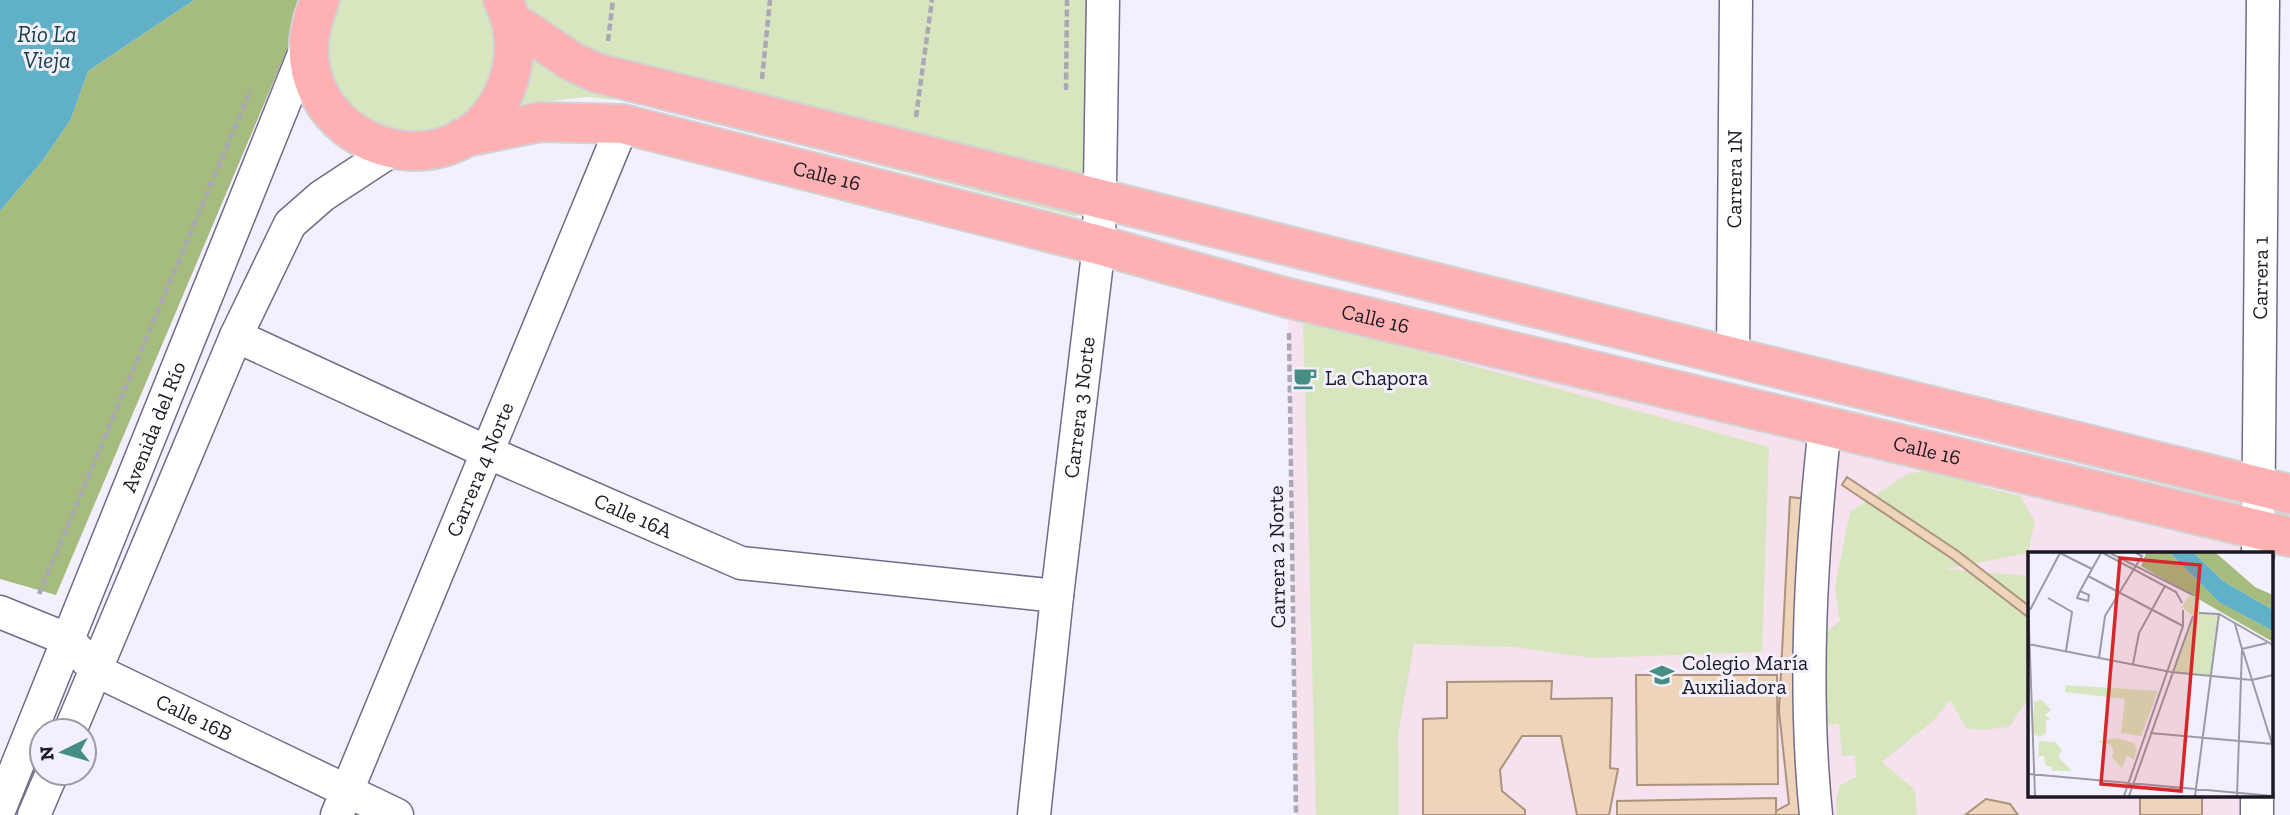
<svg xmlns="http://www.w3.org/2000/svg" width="2290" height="815" viewBox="0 0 2290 815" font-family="'Zilla Slab',serif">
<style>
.education{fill:#f6e1ef}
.green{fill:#d7e6be}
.forest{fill:#a6bb7e}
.water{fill:#60b0c8}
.building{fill:#eed4bb;stroke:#ac937b;stroke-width:2}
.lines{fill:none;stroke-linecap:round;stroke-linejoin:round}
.minor-casing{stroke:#716b88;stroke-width:35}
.major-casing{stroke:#d2d1d3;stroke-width:42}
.path{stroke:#aaa8b4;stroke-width:4.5;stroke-dasharray:7 3.5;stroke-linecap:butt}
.minor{stroke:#fff;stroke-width:32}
.major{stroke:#feb1b3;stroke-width:38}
.labels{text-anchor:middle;stroke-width:6;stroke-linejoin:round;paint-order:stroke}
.street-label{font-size:21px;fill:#1c1925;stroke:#f2f0fd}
.poi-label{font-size:21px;fill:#1c1925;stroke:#f2f0fd;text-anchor:start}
.water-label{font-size:23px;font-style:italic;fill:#183e49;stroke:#f2f0fd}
.inset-road{fill:none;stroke:#9c9aa7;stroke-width:2}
.view{fill:#d62828;fill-opacity:0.15;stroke:#d62828;stroke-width:3.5}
.inset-edge{fill:none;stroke:#1c1925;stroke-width:3.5}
</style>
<rect width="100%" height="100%" fill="#f2f0fd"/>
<!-- education -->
<path class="education" d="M1288 298 2258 528V554H2029V796H2257V815H1296Z"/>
<!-- green -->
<path class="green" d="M320 0H1103L1101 200 514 38 462 138 348 130 312 18Z
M527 49 1078 211 1077 217 631 101 586 97 514 105Z
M1303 319 1769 447 1762 652 1593 658 1514 647 1414 644 1398 735 1399 815H1316Z
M1953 466 1983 487 2020 496 2035 521 2028 553 1946 569 2029 576V697L2009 727 1982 730 1966 728 1950 700 1934 720 1882 762 1915 790 1917 815H1837L1836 799 1840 785 1856 777 1855 755 1842 756 1839 724 1824 725 1820 701 1827 679 1823 657 1828 631 1840 621 1835 587 1850 512 1907 474Z"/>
<!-- forest -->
<path class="forest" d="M194 0H310L303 12 56 595 0 579V211L43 160 71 119 88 71Z"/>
<!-- water -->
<path class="water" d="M0 0H194L88 71 71 119 43 160 0 211Z"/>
<!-- building -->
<path class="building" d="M1847 477 1958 551 2029 606V618L1951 558 1842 485Z
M1790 497 1807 499 1805 815H1776V811L1789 804 1779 711Z
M1636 675H1777L1778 784 1637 785Z
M1552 681 1551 699 1612 698 1610 768 1618 769 1609 815H1577L1561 736H1522L1500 770 1502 791 1525 810V815H1423V719L1447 718V682Z
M2140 796H2202V815H2140Z
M1776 798V815H1617V801Z
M1986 799 2010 804 2018 815H1965Z"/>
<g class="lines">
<!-- minor casing -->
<g class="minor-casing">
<g id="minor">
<path id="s1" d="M236 336 487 452 741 563 1057 596"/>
<path id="s2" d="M1733 357 1736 0"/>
<path id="s3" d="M2258 554 2263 0"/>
<path id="s4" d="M0 612 69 640 95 670 397 815"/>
<path d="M70 731 236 336 290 224 322 196 392 150"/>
<path id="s5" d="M0 808 308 44"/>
<path d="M34 815 52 773"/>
<path id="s6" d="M337 815 623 124"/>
<path id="s7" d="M1034 815 1057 596 1099 245 1103 0"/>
<path d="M1816 815C1803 686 1811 554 1825 426"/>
<path d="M2257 815V796"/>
</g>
</g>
<!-- major casing -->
<g class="major-casing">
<g id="major">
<path d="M320 0C261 137 455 212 506 88 517 59 517 28 503 0"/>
<path d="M521 27 571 61 597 73 1733 357 2290 494"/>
<path id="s8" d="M462 138 540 122 623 124 1099 245 1288 298 2290 537"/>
</g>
</g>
<!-- path -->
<path class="path" d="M608 41 613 0
M762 79 770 0
M1066 90 1067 0
M916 117 932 0
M1289 333 1296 815
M39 594 251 89"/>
<!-- minor -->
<use href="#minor" class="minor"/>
<!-- major -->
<use href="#major" class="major"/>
</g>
<!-- icons -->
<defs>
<g id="cafe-bare" transform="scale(1.89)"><path d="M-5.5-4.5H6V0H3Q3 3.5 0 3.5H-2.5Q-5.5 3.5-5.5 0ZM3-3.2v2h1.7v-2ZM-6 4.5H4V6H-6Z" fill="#468d86" stroke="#f2f0fd" stroke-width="2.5" paint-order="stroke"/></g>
<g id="school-bare" transform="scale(1.89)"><path d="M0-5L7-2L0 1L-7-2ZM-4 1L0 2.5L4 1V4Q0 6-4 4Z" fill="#468d86" stroke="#f2f0fd" stroke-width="2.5" paint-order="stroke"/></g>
</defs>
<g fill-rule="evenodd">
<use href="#cafe-bare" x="1305" y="378"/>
<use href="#school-bare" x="1662" y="675"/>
</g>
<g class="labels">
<!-- street labels -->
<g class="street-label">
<text dy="7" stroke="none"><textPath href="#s8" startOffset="373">Calle 16</textPath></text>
<text dy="7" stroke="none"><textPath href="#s2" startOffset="178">Carrera 1N</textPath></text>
<text dy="7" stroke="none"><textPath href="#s3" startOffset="276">Carrera 1</textPath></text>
<text dy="7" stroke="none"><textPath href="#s8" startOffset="940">Calle 16</textPath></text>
<text dy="7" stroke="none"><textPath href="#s7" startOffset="410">Carrera 3 Norte</textPath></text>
<text dy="7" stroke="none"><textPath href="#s5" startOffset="411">Avenida del Río</textPath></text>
<text dy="7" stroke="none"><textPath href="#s8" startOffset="1507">Calle 16</textPath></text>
<text dy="7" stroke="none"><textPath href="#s6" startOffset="374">Carrera 4 Norte</textPath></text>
<text dy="7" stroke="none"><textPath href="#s1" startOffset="436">Calle 16A</textPath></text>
<text transform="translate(1277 557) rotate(-91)" y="7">Carrera 2 Norte</text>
<text dy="7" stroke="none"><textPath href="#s4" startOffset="224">Calle 16B</textPath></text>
</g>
<!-- poi labels -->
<g class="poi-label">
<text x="1325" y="385">La Chapora</text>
<text x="1682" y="670">Colegio María<tspan x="1682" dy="24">Auxiliadora</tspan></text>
</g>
<!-- water labels -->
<g class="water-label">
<text x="47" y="42">Río La<tspan x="47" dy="26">Vieja</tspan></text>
</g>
</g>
<!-- overview -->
<g transform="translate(2028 552)">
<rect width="245" height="245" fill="#f2f0fd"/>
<path d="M161 44 172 47V60L191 62 182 124 143 120 165 64 154 55ZM38 133 130 139 113 184 93 181 97 147 37 140ZM14 148 23 158 17 163 22 167 18 169V181L12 185 5 182V173L6 150ZM88 186 106 191 109 197 106 208 99 203 94 216 84 205 86 199 82 192 67 190ZM11 189 27 190 34 198 30 205 44 219H23L25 215 18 214 16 204 10 205Z" fill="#d7e6be"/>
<path d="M118 1H142L190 49 245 79V90L113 14ZM166 1H188L227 35 245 43V58L195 29Z" fill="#a6bb7e"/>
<path d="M142 1H166L195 29 245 58V79L191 50Z" fill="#60b0c8"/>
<path class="inset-road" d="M32 1 64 17M75 1 148 40 154 51M82 1 165 43M60 24 155 74M52 39 61 43 60 49 49 46 52 39 64 17 73 1M20 46 44 60 38 99M0 48 7 244M2 58 32 1M171 61 191 62 245 93M207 72 214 97 209 244M0 92 143 120 224 128 245 123M214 97 239 91M215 99 245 195M71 106 77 64 114 4 108 1M105 112 111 81 137 34M122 181 245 192M0 222 245 244M96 244 155 74V58M101 244 165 64M167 244 191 62"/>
<path class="view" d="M92 6 172 13 153 239 73 232Z"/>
<rect width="245" height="245" class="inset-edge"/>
</g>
<!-- north arrow -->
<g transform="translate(63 752) rotate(265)"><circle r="33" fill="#f2f0fd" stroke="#9c9aa7" stroke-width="2"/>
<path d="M0-5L12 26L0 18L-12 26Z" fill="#468d86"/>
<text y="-10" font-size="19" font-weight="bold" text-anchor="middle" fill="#1c1925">N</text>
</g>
</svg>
